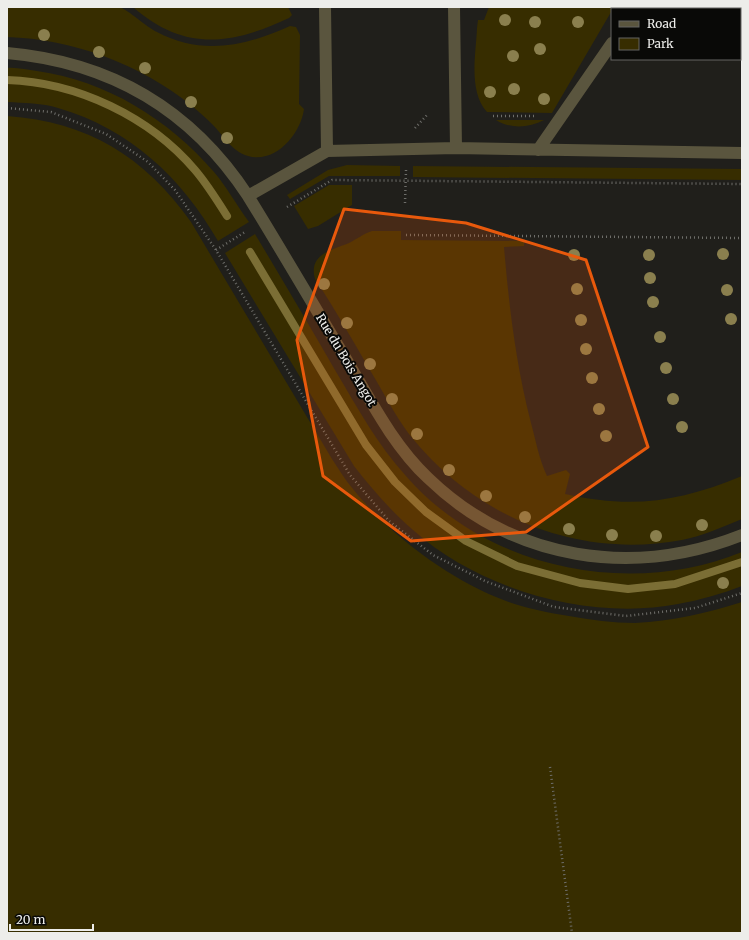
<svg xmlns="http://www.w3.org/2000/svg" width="749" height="940" viewBox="0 0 749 940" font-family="Merriweather,serif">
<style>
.green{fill:#372d00}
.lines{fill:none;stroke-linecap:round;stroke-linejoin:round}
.stream{stroke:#7b6e35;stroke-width:8}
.path{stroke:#6e6e6a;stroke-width:2.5;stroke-dasharray:1 3;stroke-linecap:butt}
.minor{stroke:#5a553e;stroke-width:12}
.tree{fill:#8a7f4e}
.marked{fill:#e8590c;fill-opacity:0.2;stroke:#e8590c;stroke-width:3;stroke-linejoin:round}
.labels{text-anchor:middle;stroke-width:4;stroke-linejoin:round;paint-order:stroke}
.street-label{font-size:12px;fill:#ededea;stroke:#090907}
</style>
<rect width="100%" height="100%" fill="#201f1b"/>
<!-- green -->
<path class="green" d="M7 7C35 7 64 7 92 7 100 7 112 5 119 7 129 10 146 27 157 32 202 56 246 46 290 26L296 27 300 35 299 104 304 109C301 133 276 164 248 156 231 151 224 136 212 124 206 118 199 112 192 106 140 64 73 39 7 37Z
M133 7H288L292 15 289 18C232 45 184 52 133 7Z
M489 7H614L552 113 487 112C468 91 476 54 477 28L478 20H484Z
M7 68C17 67 27 70 37 71 107 81 168 119 214 172 227 187 237 206 249 222L218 241C181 177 130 129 58 108 42 103 24 103 7 102Z
M7 116C88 122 144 156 191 222L332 459C339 469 345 480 353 489 388 533 445 576 496 597 519 607 545 612 569 616 591 620 613 623 635 623 672 621 707 613 742 602V933H7Z
M496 120H544C529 128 510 129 496 120Z
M347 165 400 166V176H329L290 199 287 195 328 170Z
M413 166 742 169V180L413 177Z
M329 185H352V205L318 226 308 229 294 206Z
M372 231H401V240L524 241V246L504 247C509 307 516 365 531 423 536 441 539 459 547 476L566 470 570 474 565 494C632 509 679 502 742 476V519C723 527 702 536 682 540 579 559 479 519 413 439 399 422 388 401 377 382 357 348 337 312 315 279 308 254 332 250 349 243 357 239 363 234 372 231Z
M255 234C282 279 309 325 335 370 357 407 377 444 406 476 487 569 629 598 742 552V586C721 594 700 600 678 604 590 621 480 590 413 530 391 511 372 489 354 466L225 253Z"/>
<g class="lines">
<!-- stream -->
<path class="stream" d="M7 80C77 82 150 117 195 170 207 184 217 200 227 216
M250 252 366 445 395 482 426 512 466 541 517 566 580 583 628 589 675 584 742 562"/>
<!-- path -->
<path class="path" d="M7 108 51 112 106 134 148 162 175 190 216 250 350 475 389 521 433 555 485 581 554 607 626 616 695 608 742 593
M493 116H537
M415 128 427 115
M405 203 406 170
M287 207 332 180 742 184
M406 235 742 238
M216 250 245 232
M550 767 572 933"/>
<!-- minor -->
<path class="minor" d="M454 7 456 148
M636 9H683
M740 10H742
M7 53C110 62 191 109 248 196 282 251 315 308 349 364 372 403 394 446 428 478 514 561 633 578 742 535
M538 150 612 43
M327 151 456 148 742 153
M248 196 327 151 325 7"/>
</g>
<!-- trees -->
<g class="tree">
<circle cx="505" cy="20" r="6"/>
<circle cx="535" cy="22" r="6"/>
<circle cx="578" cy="22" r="6"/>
<circle cx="44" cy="35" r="6"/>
<circle cx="540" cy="49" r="6"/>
<circle cx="99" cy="52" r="6"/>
<circle cx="513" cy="56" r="6"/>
<circle cx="145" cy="68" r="6"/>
<circle cx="514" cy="89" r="6"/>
<circle cx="490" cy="92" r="6"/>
<circle cx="544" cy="99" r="6"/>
<circle cx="191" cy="102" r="6"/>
<circle cx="227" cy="138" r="6"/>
<circle cx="723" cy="254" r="6"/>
<circle cx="574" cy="255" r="6"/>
<circle cx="649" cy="255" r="6"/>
<circle cx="650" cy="278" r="6"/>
<circle cx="324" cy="284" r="6"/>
<circle cx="577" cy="289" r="6"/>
<circle cx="727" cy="290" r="6"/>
<circle cx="653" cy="302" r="6"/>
<circle cx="731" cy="319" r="6"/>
<circle cx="581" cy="320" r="6"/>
<circle cx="347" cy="323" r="6"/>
<circle cx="660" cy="337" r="6"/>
<circle cx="586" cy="349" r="6"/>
<circle cx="370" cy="364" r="6"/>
<circle cx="666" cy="368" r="6"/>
<circle cx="592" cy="378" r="6"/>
<circle cx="392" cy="399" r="6"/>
<circle cx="673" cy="399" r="6"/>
<circle cx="599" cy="409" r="6"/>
<circle cx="682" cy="427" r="6"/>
<circle cx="417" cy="434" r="6"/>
<circle cx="606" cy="436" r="6"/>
<circle cx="449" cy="470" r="6"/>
<circle cx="486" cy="496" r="6"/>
<circle cx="525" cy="517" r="6"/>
<circle cx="702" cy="525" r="6"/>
<circle cx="569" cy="529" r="6"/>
<circle cx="612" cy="535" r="6"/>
<circle cx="656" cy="536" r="6"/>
<circle cx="723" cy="583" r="6"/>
</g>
<!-- marked area -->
<path class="marked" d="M344 209 466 223 586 260 648 447 526 532 411 541 323 476 297 340Z"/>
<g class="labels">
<!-- street labels -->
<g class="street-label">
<text transform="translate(346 360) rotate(59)" y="4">Rue du Bois Angot</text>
</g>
</g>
<!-- border -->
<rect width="749" height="940" fill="none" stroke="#ededea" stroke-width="16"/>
<!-- legend -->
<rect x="611" y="8" width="130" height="52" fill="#090907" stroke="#646462"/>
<rect x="619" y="21" width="20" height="6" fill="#5a553e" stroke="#646462"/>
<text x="647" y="28" font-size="12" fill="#ededea">Road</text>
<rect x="619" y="38" width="20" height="12" fill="#372d00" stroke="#646462"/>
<text x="647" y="48" font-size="12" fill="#ededea">Park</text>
<!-- scale -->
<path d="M10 924v6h83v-6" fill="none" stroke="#ededea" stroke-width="2"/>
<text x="16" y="924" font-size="12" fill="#ededea" stroke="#090907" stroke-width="3" paint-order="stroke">20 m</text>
</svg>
